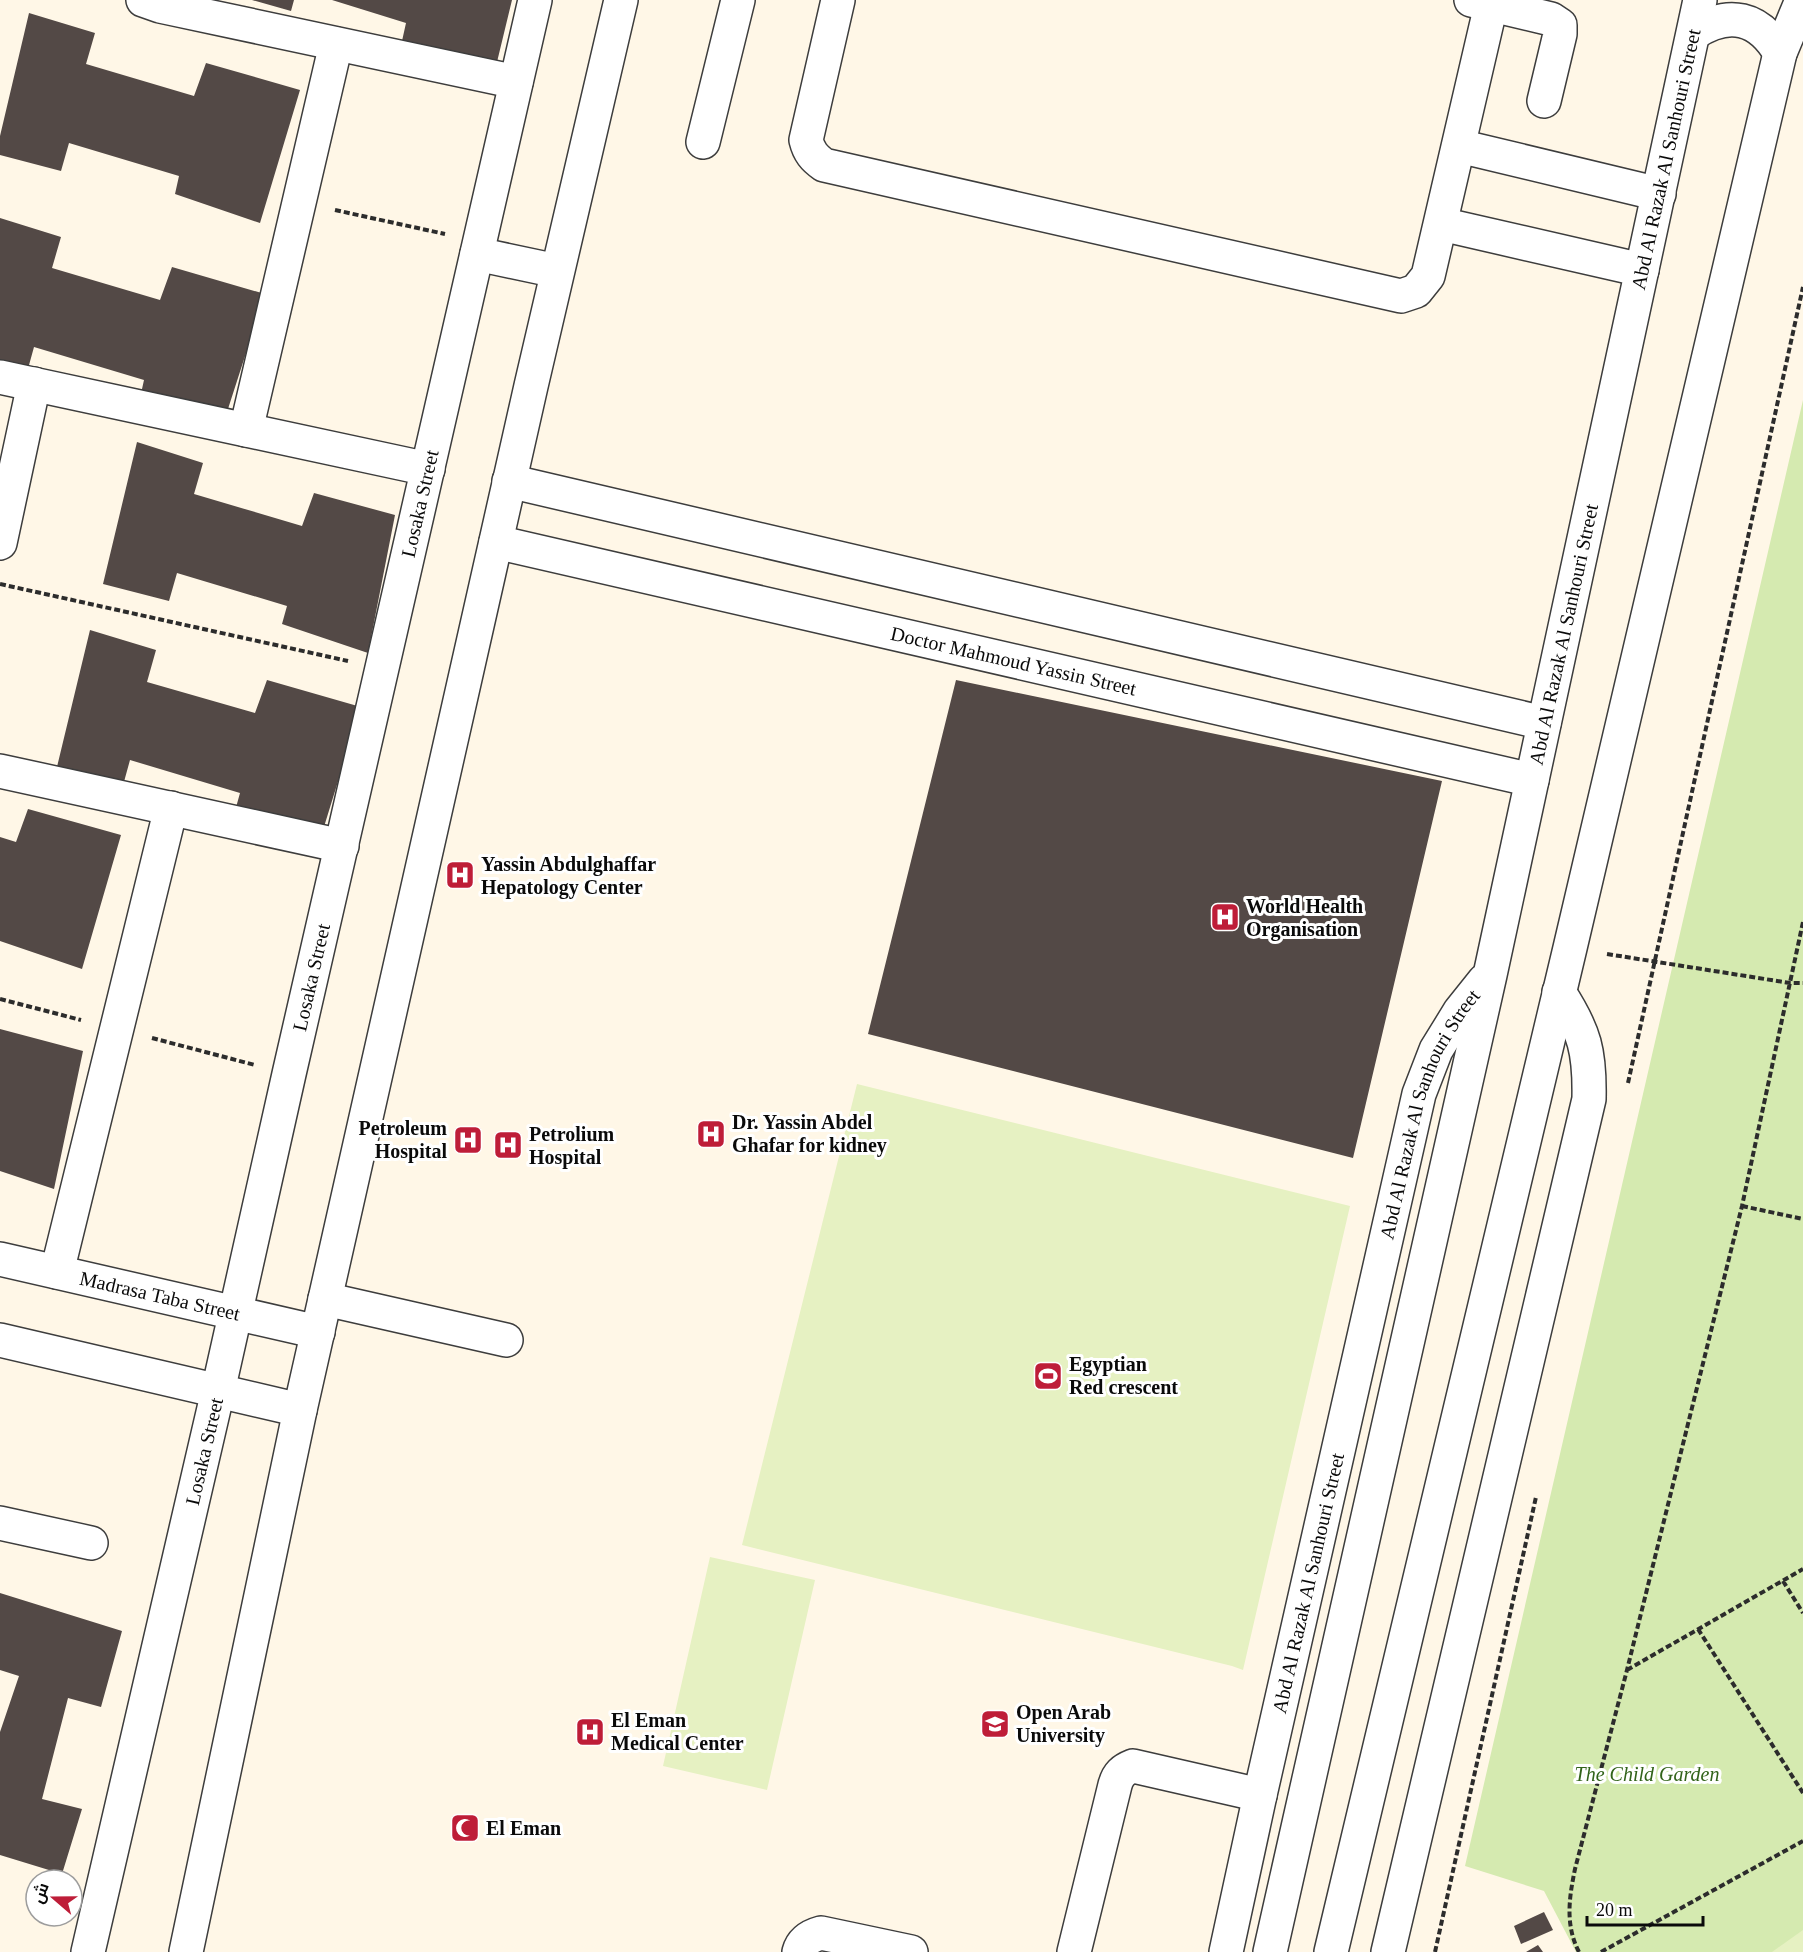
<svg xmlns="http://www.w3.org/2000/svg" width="1803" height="1952" viewBox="0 0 1803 1952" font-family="'Times New Roman',Cairo,serif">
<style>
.green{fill:#d5eab0}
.pitch{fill:#e6f1c2}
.building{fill:#534946}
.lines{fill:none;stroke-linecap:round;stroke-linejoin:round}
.minor-casing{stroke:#3d3d3d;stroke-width:36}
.path{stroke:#2c2c2c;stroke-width:4;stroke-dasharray:6 3;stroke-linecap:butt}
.minor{stroke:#fff;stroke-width:33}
.labels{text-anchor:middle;stroke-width:6;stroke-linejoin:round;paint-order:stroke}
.street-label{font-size:20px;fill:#0a0a0a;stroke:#fff}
.poi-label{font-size:20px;font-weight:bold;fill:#0a0a0a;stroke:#fff;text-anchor:start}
.park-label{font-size:20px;font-style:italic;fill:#316319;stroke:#fff}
</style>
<rect width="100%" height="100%" fill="#fff7e7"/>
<!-- green -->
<path class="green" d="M1803 400V1952H1576L1544 1891 1465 1866Z"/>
<!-- pitch -->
<path class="pitch" d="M857 1084 1350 1206 1243 1670 1232 1666 742 1545Z
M710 1557 815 1580 767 1790 663 1766Z
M1803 1930V1952H1772Z"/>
<!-- building -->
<path class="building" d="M252 0H294L291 11Z
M332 0H512L497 62 402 41 406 23Z
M29 13 95 33 86 64 194 96 206 63 300 90 260 223 175 194 179 176 69 143 61 171 0 155V136Z
M0 218 61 237 52 268 160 300 172 267 265 294 227 412 140 398 144 380 34 347 26 376 0 368Z
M137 442 203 463 194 494 302 526 314 493 395 515 368 653 282 624 287 606 177 573 169 601 103 584Z
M90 630 156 650 147 682 255 713 267 680 361 707 323 830 235 811 240 793 130 760 122 789 56 771Z
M956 680 1442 781 1353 1158 868 1034Z
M28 809 121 835 82 969 0 941V837L16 842Z
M0 1029 83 1051 54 1189 0 1171Z
M0 1593 122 1631 101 1707 68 1698 42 1799 82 1809 62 1874 0 1855V1732L19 1676 0 1670Z
M1544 1912 1553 1930 1521 1944 1514 1926Z
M1538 1945 1543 1952H1526Z"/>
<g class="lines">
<!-- minor casing -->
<g class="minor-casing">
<g id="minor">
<path d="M143 0 160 6 516 82"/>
<path d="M838 0 806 140C809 152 814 158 824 165L1401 296 1416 291 1428 276 1491 5"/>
<path d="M1471 0 1551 19 1560 25V34L1544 101"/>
<path d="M1694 33C1729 10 1759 17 1780 53"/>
<path d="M703 142 738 0"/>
<path d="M1459 146 1659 194"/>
<path d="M1441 224 1642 270"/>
<path d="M477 254 557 271"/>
<path d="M0 377 428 469"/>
<path d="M246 430 336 44"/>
<path d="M509 481 1544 723"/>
<path id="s1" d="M496 542 1532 780"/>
<path d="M0 543 34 384"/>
<path d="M0 771 342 846"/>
<path id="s2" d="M0 1259 318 1332"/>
<path d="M57 1272 171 808"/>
<path d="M325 1299 506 1340"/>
<path d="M0 1340 300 1410"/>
<path d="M0 1523 91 1543"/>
<path id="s3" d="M88 1952 218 1391 289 1074 535 0"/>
<path d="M186 1952 300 1410 531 386 621 0"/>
<path d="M799 1952C802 1941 810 1936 821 1933L911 1952"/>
<path d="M1074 1952 1115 1785C1118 1774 1123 1770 1133 1766L1260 1795"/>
<path id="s4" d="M1226 1952 1260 1795 1419 1094 1436 1050 1460 1011 1484 981"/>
<path id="s5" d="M1270 1952 1490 975 1700 0"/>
<path d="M1331 1952 1570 948 1780 53 1802 0"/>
<path d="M1388 1952 1589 1099C1590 1052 1585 1032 1559 992"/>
</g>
</g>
<!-- path -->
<path class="path" d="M335 210 445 234
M0 584 348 661
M1607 954 1790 983H1803
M0 999 81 1020
M152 1038 255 1065
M1628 1083 1803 287
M1742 1206 1803 1219
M1783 1581 1803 1613
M1698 1629 1803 1793
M1627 1670 1803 1569
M1435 1952 1536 1497
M1579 1952C1565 1925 1569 1898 1575 1869L1627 1670 1742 1206 1803 922
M1601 1952 1803 1841"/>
<!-- minor -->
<use href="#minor" class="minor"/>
</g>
<!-- icons -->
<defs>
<g id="hospital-square" transform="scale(1.5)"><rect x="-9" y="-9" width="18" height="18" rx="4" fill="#be1d38" stroke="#fff"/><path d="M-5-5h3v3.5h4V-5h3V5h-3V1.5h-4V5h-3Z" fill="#fff"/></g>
<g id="stadium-square" transform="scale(1.5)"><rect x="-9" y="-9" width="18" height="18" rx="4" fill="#be1d38" stroke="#fff"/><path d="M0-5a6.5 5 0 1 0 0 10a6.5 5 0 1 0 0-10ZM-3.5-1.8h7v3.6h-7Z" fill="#fff"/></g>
<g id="university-square" transform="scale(1.5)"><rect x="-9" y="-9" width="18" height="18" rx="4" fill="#be1d38" stroke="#fff"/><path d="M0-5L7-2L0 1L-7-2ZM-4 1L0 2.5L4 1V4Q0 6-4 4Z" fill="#fff"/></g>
<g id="mosque-square" transform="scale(1.5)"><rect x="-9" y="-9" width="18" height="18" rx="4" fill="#be1d38" stroke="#fff"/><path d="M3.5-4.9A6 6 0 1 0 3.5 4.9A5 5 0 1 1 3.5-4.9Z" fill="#fff"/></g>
</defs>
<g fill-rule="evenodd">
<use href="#hospital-square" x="460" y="875"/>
<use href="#hospital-square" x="1225" y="917"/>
<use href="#hospital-square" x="711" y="1134"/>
<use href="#hospital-square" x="468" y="1140"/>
<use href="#hospital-square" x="508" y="1145"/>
<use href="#stadium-square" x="1048" y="1376"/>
<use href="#university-square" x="995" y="1724"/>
<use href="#hospital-square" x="590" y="1732"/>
<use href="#mosque-square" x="465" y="1828"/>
</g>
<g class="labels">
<!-- street labels -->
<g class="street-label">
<text dy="7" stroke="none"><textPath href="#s5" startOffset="1836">Abd Al Razak Al Sanhouri Street</textPath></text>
<text dy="7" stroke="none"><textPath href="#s3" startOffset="1486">Losaka Street</textPath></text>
<text dy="7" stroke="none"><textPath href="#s5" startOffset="1350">Abd Al Razak Al Sanhouri Street</textPath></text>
<text dy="7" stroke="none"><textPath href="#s1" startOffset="531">Doctor Mahmoud Yassin Street</textPath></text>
<text dy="7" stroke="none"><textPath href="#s3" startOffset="1000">Losaka Street</textPath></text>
<text dy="7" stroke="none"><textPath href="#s4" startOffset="864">Abd Al Razak Al Sanhouri Street</textPath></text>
<text dy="7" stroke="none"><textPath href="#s2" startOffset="164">Madrasa Taba Street</textPath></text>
<text dy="7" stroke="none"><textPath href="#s3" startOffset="514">Losaka Street</textPath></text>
<text dy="7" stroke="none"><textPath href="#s4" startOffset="378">Abd Al Razak Al Sanhouri Street</textPath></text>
</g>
<!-- poi labels -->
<g class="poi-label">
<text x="481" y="871">Yassin Abdulghaffar<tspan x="481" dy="23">Hepatology Center</tspan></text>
<text x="1246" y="913">World Health<tspan x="1246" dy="23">Organisation</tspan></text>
<text x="732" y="1129">Dr. Yassin Abdel<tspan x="732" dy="23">Ghafar for kidney</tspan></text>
<text x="447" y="1135" text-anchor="end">Petroleum<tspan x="447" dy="23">Hospital</tspan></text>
<text x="529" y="1141">Petrolium<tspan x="529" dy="23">Hospital</tspan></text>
<text x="1069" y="1371">Egyptian<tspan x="1069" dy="23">Red crescent</tspan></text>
<text x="1016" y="1719">Open Arab<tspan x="1016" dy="23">University</tspan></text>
<text x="611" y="1727">El Eman<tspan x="611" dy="23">Medical Center</tspan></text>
<text x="486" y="1835">El Eman</text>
</g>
<!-- park labels -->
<g class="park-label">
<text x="1647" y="1781">The Child Garden</text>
</g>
</g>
<!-- north arrow -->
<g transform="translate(54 1898) rotate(290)"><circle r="28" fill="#ffffff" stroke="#9d9d9d" stroke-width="1.5"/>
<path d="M0-4.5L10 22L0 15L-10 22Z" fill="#be1d38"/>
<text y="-9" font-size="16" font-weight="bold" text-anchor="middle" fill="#0a0a0a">ش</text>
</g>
<!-- scale -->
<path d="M1587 1916v9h116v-9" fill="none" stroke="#0a0a0a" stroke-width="3"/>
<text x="1596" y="1916" font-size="18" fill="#0a0a0a" stroke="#ffffff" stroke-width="4.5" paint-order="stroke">20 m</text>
</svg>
